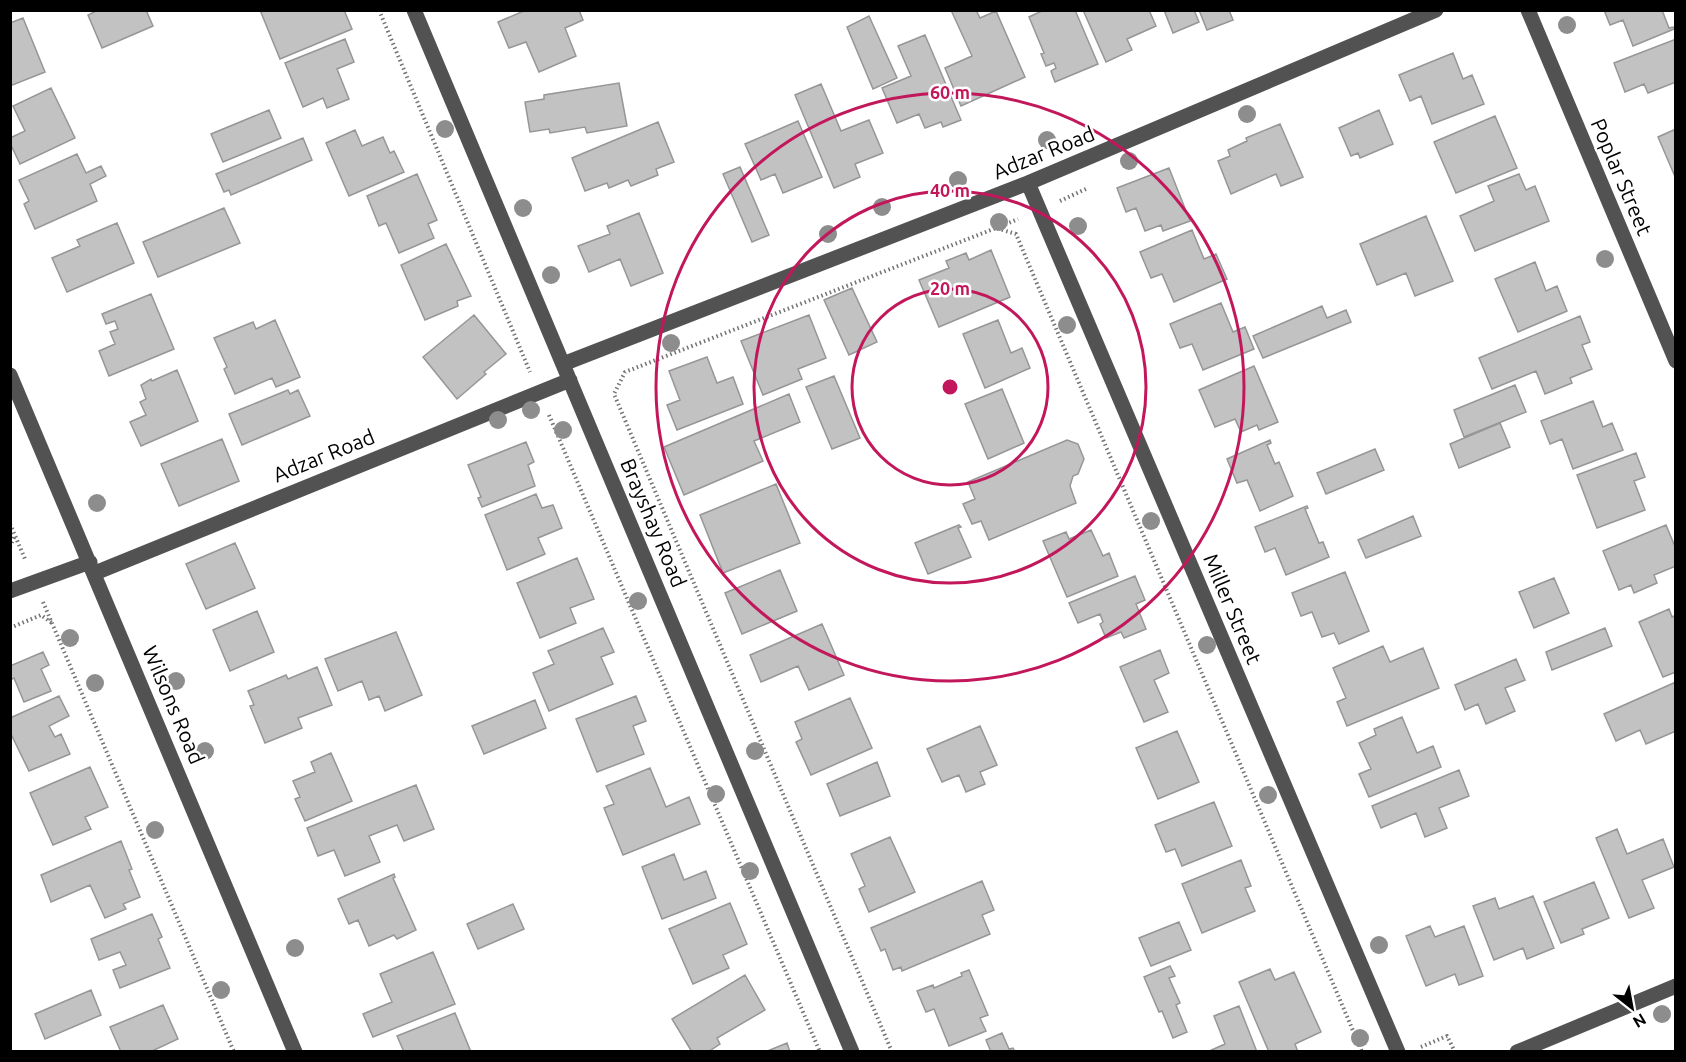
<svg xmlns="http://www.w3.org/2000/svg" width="1686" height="1062" viewBox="0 0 1686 1062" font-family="Ubuntu,sans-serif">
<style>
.building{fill:#c2c2c2;stroke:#969696;stroke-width:1.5}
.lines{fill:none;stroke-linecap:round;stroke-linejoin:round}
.path{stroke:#747474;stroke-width:4;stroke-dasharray:1.5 3;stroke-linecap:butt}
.minor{stroke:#525252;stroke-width:15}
.tree{fill:#8d8d8d}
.ring{fill:none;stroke:#c2185b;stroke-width:3}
.labels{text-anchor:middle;stroke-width:5;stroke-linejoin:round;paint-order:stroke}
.street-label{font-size:21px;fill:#000;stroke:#fff}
.centre{fill:#c2185b;stroke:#fff;stroke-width:3}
.ring-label{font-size:18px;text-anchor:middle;font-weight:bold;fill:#c2185b;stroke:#fff;stroke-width:5;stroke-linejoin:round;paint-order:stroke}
</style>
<rect width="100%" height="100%" fill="#fff"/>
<!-- building -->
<path class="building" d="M98 10H146L153 26 102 48 88 15Z
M260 10H344L352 29 280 59Z
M526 10H579L583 20 565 28 576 56 539 72 526 42 509 48 498 22Z
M951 10H976L980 18 996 11 1025 77 961 106 945 68 972 56Z
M1044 10H1075L1098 64 1055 82 1051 71 1056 68 1054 63 1046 66 1041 54 1044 53 1029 17Z
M1083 10H1149L1156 26 1127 39 1132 50 1106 62Z
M1164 10H1194L1199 22 1173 33Z
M1199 10H1229L1233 20 1207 30Z
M1604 10H1662L1669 28 1673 27 1674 29 1633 46 1623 20 1610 25Z
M869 16 897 78 873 89 847 27Z
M23 18 45 72 10 86V23Z
M925 35 961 120 943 127 941 122 925 128 919 114 897 123 882 88 911 76 898 46Z
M345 39 354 62 337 69 349 99 327 108 323 98 303 107 285 63Z
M1676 39V82L1648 93 1644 84 1625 92 1614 63Z
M1453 53 1463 79 1472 75 1484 104 1432 124 1421 96 1410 101 1399 75Z
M619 83 627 126 587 133 585 127 550 133 549 129 530 132 525 102 544 99V95Z
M821 84 841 131 869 120 883 153 855 164 860 177 834 188 795 95Z
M51 88 75 138 20 164 10 143V138L25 131 13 106Z
M269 110 281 138 223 162 211 134Z
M1379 110 1393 144 1360 158 1358 153 1351 156 1339 128Z
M1495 116 1517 168 1456 193 1434 142Z
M798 121 822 177 783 193 775 174 761 180 745 144Z
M658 122 674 162 656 169 658 175 631 186 628 180 609 188 607 183 585 191 572 158Z
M1280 124 1303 177 1281 186 1276 174 1231 194 1218 161 1230 156 1228 150 1247 141 1246 138Z
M1676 129V179L1658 137Z
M355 130 362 146 383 137 390 153 394 151 404 172 349 196 326 143Z
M303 138 312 160 231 195 229 190 224 192 216 174Z
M77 154 86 173 101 166 106 176 90 184 97 201 35 229 24 204 29 201 19 180Z
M740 167 769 235 752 242 723 174Z
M1169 168 1190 221 1163 231 1161 225 1145 231 1136 208 1126 212 1117 188Z
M417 174 437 220 428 224 434 238 399 253 386 223 379 226 367 196Z
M1519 174 1526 190 1535 186 1549 221 1475 251 1460 216 1494 201 1488 186Z
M224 208 240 243 158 277 143 242Z
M639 213 663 273 631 286 620 259 589 272 578 246 610 234 607 226Z
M1426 216 1453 281 1415 296 1406 273 1377 285 1360 244Z
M117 223 134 263 67 292 52 258 80 246 77 240Z
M1192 230 1204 259 1216 254 1227 279 1174 302 1162 274 1151 278 1140 252Z
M446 244 471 296 457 301 458 306 425 320 401 265Z
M991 250 1010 297 939 327 919 280 949 268 946 261 966 253 969 260Z
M1535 262 1546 291 1557 286 1567 311 1518 332 1495 279Z
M852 288 877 342 849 355 824 300Z
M151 294 174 349 109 376 99 351 115 344 110 332 118 329 115 321 106 324 102 314Z
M1221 303 1233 332 1245 327 1254 349 1203 370 1192 344 1180 348 1170 324Z
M1322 306 1327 318 1346 310 1351 322 1263 358 1253 336Z
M474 315 506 354 484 372 486 374 457 399 423 357Z
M809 315 826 358 798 369 802 379 763 395 741 341Z
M1580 316 1590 342 1582 345 1592 369 1570 378 1572 383 1545 394 1536 371 1492 389 1479 358Z
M275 320 300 377 276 387 272 378 235 394 224 369 227 367 214 338 253 322 256 329Z
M998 320 1011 353 1022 348 1030 368 985 388 963 334Z
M707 357 717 383 733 377 743 404 677 430 667 405 680 400 669 371Z
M1254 366 1278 422 1259 430 1257 425 1241 432 1235 419 1215 427 1199 390Z
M177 370 198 421 141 446 130 422 146 415 140 402 146 399 141 385 151 379 152 381Z
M834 376 860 438 832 449 806 387Z
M1515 385 1526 412 1464 437 1454 410Z
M1002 389 1024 443 988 459 965 404Z
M288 390 290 394 298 390 310 416 242 445 229 414Z
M789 394 800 422 754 441 763 461 684 495 664 447Z
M1593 401 1603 427 1612 423 1623 450 1573 469 1562 439 1550 444 1541 421Z
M1500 423 1510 447 1459 468 1450 444Z
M222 439 239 481 179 506 161 464Z
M1067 440 1078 444 1084 459 1078 474 1073 476 1070 486 1076 503 989 540 981 521 972 524 963 504 975 499 968 482Z
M1270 440 1271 443 1267 445 1275 464 1279 462 1293 496 1260 511 1247 480 1237 483 1227 459Z
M526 442 534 462 528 465 535 486 482 507 478 498 481 497 468 465Z
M1375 449 1384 470 1326 494 1317 473Z
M1636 453 1645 477 1634 481 1645 510 1597 528 1577 475Z
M776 484 800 543 723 573 700 515Z
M536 494 542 508 553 505 562 528 538 538 545 554 507 570 485 515Z
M1307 506 1308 508 1305 509 1319 543 1323 542 1329 557 1286 575 1275 548 1265 552 1255 527Z
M1413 516 1421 536 1366 558 1358 540Z
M959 525 961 527 958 528 971 557 928 574 915 543Z
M1666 525 1676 549V566L1654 575 1657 583 1634 593 1631 585 1619 590 1603 551Z
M1091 530 1103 556 1109 553 1118 576 1067 597 1043 541 1066 532 1069 539Z
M235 543 255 588 206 609 186 564Z
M577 558 594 599 570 608 576 623 540 638 517 583Z
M780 570 797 611 742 634 725 593Z
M1345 572 1369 631 1339 644 1334 633 1322 637 1312 612 1301 616 1292 593Z
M1135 576 1145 600 1136 604 1146 629 1124 638 1121 632 1106 638 1100 624 1103 622 1100 614 1078 623 1069 603Z
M1554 578 1569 613 1534 628 1519 592Z
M1669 609 1672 617 1676 615V672L1663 677 1639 622Z
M257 611 274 652 230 671 213 630Z
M822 624 844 675 809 690 798 666 761 682 750 655Z
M603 628 614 652 601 657 613 684 549 711 533 673 554 664 548 651Z
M1605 628 1612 646 1552 670 1546 652Z
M396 632 422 695 385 711 379 696 369 700 362 681 338 691 325 659Z
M1383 646 1390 662 1423 648 1439 688 1347 726 1337 702 1346 698 1333 668Z
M1160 650 1169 673 1154 680 1168 712 1144 722 1120 667Z
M43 652 49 665 41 669 51 691 24 702 14 678 10 680V666Z
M1516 659 1525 680 1505 688 1515 711 1486 724 1478 704 1465 710 1455 685Z
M317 667 332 705 298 718 302 728 265 743 250 706 254 705 248 691 286 675 288 679Z
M1676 682V731L1646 744 1640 730 1616 741 1604 714Z
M59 696 69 716 49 726 55 737 61 734 70 754 29 771 10 732V718Z
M636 696 646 721 633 726 644 754 597 772 576 719Z
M850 698 872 748 811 775 796 742 802 739 795 722Z
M535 700 546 728 484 754 472 726Z
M1402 717 1417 753 1433 746 1441 767 1369 797 1359 774 1371 769 1359 743 1376 735 1374 729Z
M980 726 997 765 980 772 985 784 966 792 959 775 942 782 927 749Z
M1177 731 1199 782 1158 799 1136 748Z
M331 753 352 801 305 821 295 799 300 797 293 781 315 772 311 762Z
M877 762 890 796 840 816 827 784Z
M90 767 108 807 85 817 91 829 53 845 30 793Z
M650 768 666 807 689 797 700 824 623 855 604 808 614 804 606 786Z
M1459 770 1469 796 1439 808 1447 828 1425 837 1416 813 1381 828 1372 806Z
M416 785 434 829 404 841 397 825 369 836 380 862 345 876 334 850 318 856 307 828Z
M1214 802 1232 846 1182 866 1175 849 1166 852 1155 825Z
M1617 829 1627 854 1663 839 1674 867 1642 880 1654 908 1629 918 1596 838Z
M890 837 915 892 869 912 859 889 865 886 851 854Z
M121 841 132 869 129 870 140 897 123 904 126 909 105 918 90 885 51 902 41 875Z
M674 854 684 880 706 871 716 898 662 919 642 867Z
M1241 860 1251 886 1245 888 1255 911 1202 933 1182 884Z
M394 874 395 877 393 878 416 930 397 939 394 935 369 946 358 920 349 924 338 899Z
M982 881 994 910 982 915 990 934 902 971 901 967 893 970 885 949 881 951 871 928Z
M1594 882 1609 918 1582 929 1584 934 1561 943 1544 902Z
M1533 896 1554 948 1527 959 1523 948 1494 960 1473 906 1495 898 1499 909Z
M730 903 747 944 723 955 729 968 693 984 669 929Z
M513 904 524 929 478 949 467 924Z
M152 914 162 937 158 939 170 968 120 988 113 970 126 965 120 952 99 960 91 939Z
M1179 922 1191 950 1151 966 1139 938Z
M1430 926 1435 937 1464 926 1483 976 1459 985 1455 974 1426 986 1406 936Z
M433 952 455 1004 373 1037 363 1014 392 1002 380 974Z
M1170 966 1175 976 1169 978 1180 1003 1176 1005 1187 1032 1173 1038 1162 1011 1159 1012 1144 977Z
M1270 969 1275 980 1294 972 1321 1032 1295 1044 1298 1052H1269L1239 982Z
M969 970 988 1015 980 1018 986 1031 949 1046 934 1009 926 1012 917 991 933 985 934 988 962 976 961 973Z
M745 975 765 1010 717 1038 720 1044 708 1052H692L672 1019Z
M91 990 101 1015 45 1039 35 1014Z
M163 1005 178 1039 150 1052H121L110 1027Z
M1239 1006 1257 1052H1207L1225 1044 1214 1016Z
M455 1013 471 1052H404L397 1036Z
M1002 1033 1009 1049 1013 1048 1015 1052H991L986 1040Z
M787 1043 790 1052H765Z"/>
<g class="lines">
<!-- path -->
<path class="path" d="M379 10 530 372
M1060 201 1088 188
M997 228 1018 219
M549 415 820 1052
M10 524 25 559
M10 547 15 535
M43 602 234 1052
M10 628 41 615 52 623
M1421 1047 1447 1036 1455 1052
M892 1052 614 394 625 372 996 228 1016 234 1362 1052"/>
<!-- minor -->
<path class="minor" d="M414 10 852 1052
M1528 10 1676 361
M1028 183 1398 1052
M563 364 1028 183 1436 10
M10 375 295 1052
M95 573 570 380
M10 591 90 562
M1517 1052 1676 986"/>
</g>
<!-- trees -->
<g class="tree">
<circle cx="1567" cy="25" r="9"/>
<circle cx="1247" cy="114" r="9"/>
<circle cx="445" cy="129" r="9"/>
<circle cx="1047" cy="140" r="9"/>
<circle cx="1129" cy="161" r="9"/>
<circle cx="958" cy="180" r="9"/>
<circle cx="882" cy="207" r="9"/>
<circle cx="523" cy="208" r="9"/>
<circle cx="999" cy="222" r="9"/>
<circle cx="1078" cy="226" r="9"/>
<circle cx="828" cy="234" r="9"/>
<circle cx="1605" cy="259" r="9"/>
<circle cx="551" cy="275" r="9"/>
<circle cx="1067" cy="325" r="9"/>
<circle cx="671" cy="343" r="9"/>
<circle cx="531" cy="410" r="9"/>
<circle cx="498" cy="420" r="9"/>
<circle cx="563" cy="430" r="9"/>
<circle cx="97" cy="503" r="9"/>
<circle cx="1151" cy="521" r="9"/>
<circle cx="638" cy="601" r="9"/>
<circle cx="70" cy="638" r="9"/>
<circle cx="1207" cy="645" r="9"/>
<circle cx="176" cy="681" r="9"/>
<circle cx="95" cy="683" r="9"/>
<circle cx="205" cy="751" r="9"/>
<circle cx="755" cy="751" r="9"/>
<circle cx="716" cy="794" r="9"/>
<circle cx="1268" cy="795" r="9"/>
<circle cx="155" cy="830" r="9"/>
<circle cx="750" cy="871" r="9"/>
<circle cx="1379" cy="945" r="9"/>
<circle cx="295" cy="948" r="9"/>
<circle cx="221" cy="990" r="9"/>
<circle cx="1662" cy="1014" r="9"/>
<circle cx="1360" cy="1038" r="9"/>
</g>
<!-- distance rings -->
<g class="ring">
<circle cx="950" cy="387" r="98"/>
<circle cx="950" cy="387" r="196"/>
<circle cx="950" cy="387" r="294"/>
</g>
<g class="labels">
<!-- street labels -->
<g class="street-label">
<text transform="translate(1044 153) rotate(-22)" y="7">Adzar Road</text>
<text transform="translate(1621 177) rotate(67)" y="7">Poplar Street</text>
<text transform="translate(324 456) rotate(-22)" y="7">Adzar Road</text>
<text transform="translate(653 523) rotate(67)" y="7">Brayshay Road</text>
<text transform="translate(1232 609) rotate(67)" y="7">Miller Street</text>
<text transform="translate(173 705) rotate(67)" y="7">Wilsons Road</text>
</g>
</g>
<circle cx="950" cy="387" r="9" class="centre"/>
<g class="ring-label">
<text x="950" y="99">60 m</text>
<text x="950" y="197">40 m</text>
<text x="950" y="295">20 m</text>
</g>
<!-- border -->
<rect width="1686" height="1062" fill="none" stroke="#000000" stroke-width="24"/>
<!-- north arrow -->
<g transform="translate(1632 1008) rotate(149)" stroke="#ffffff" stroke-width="4.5" paint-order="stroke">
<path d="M0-4.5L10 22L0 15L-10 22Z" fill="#000000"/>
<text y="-9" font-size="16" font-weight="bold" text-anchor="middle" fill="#000000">N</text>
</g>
</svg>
